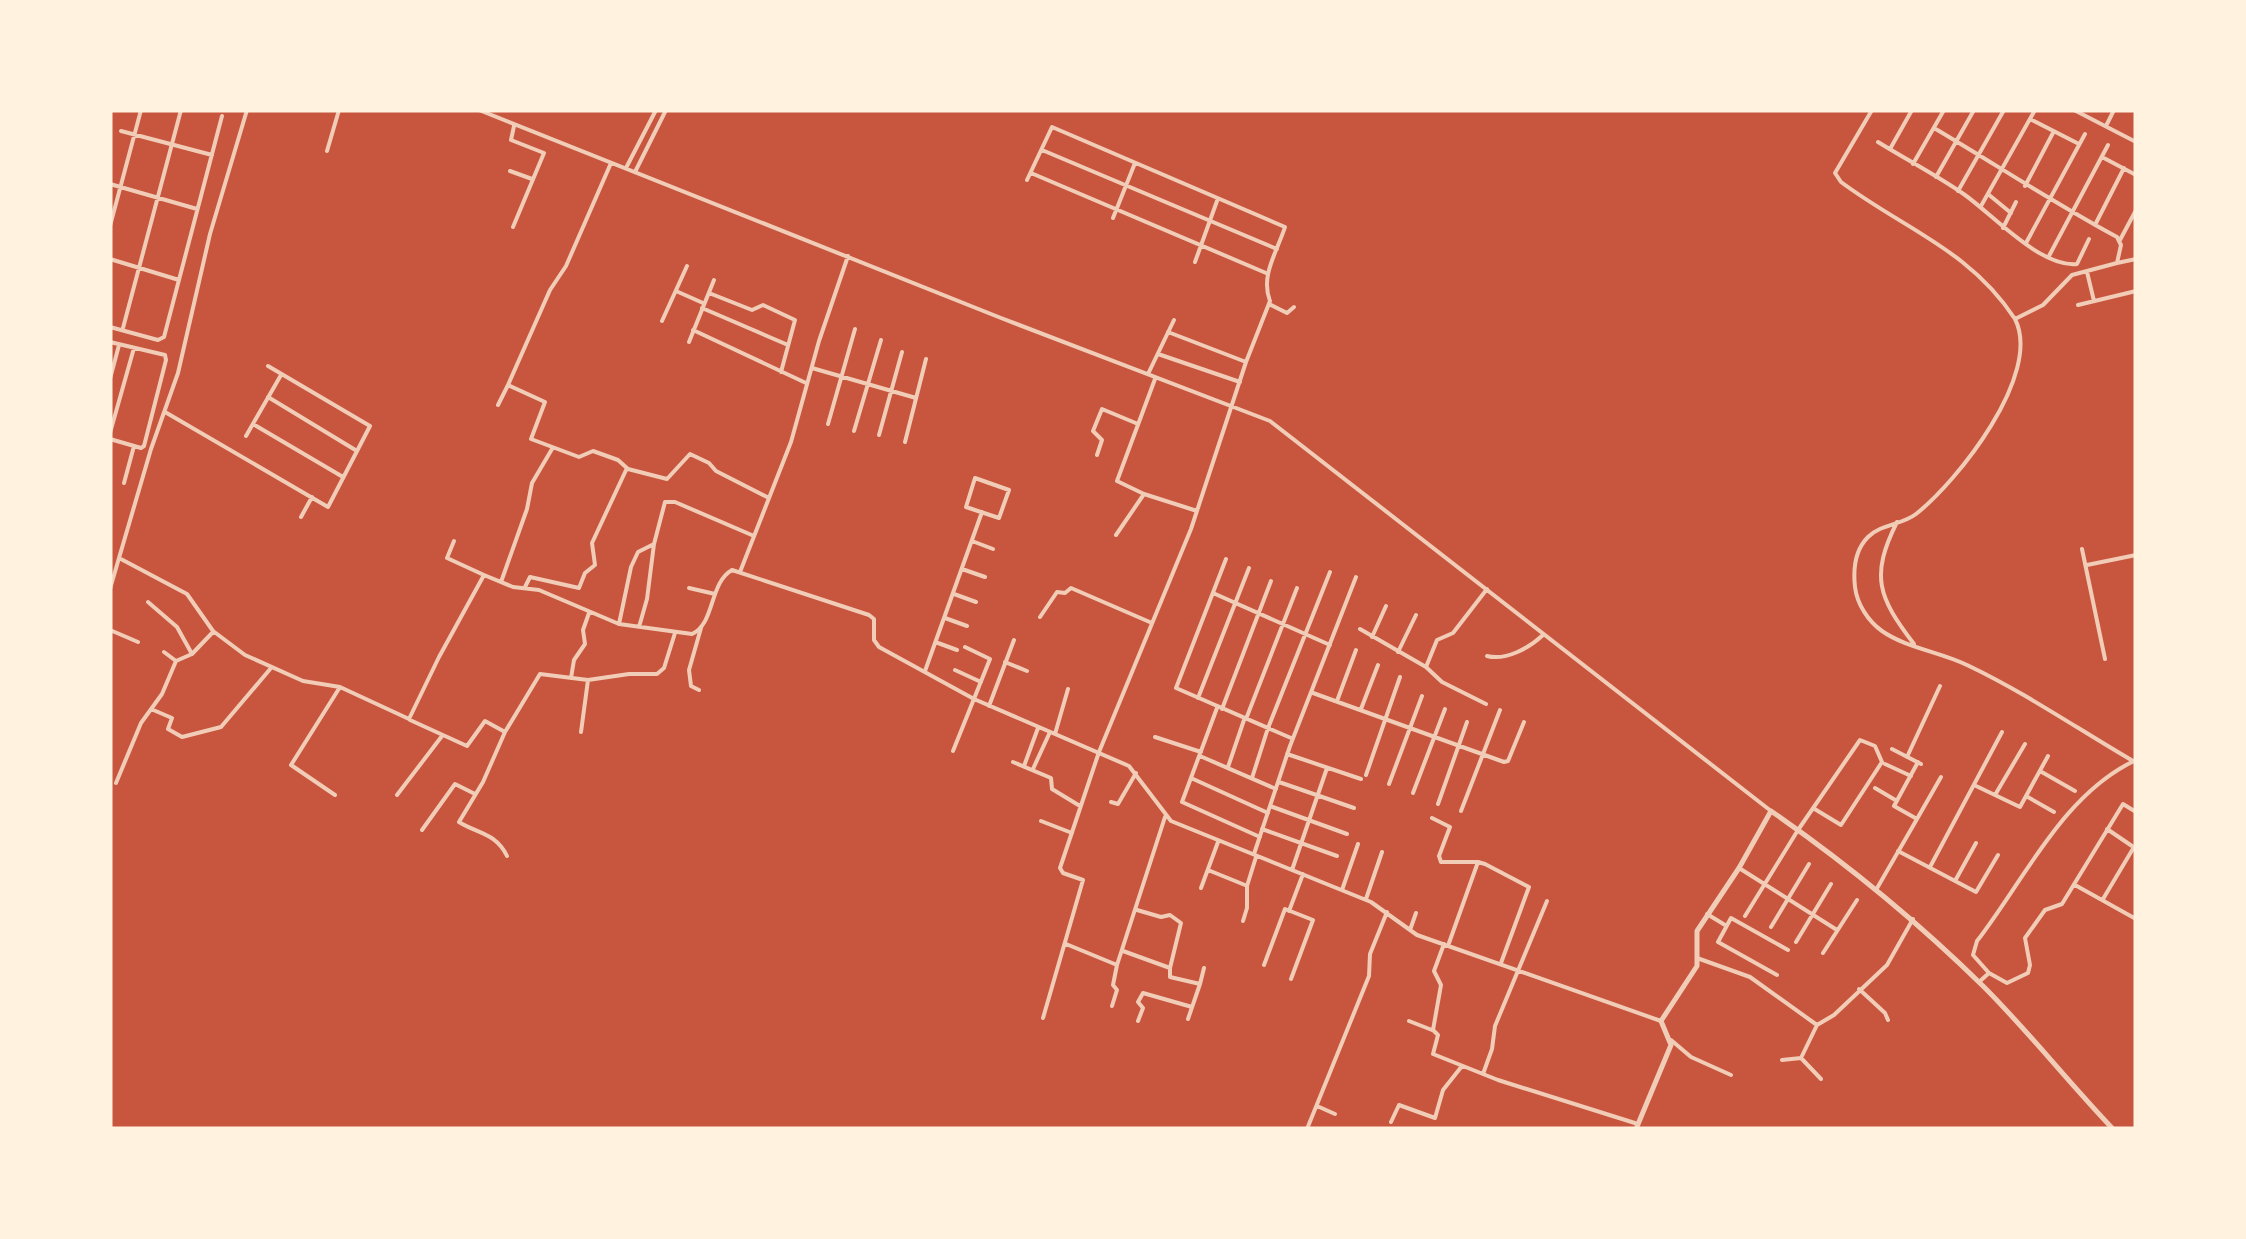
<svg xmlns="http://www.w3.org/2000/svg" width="2246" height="1239" viewBox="0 0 2246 1239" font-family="Merriweather,serif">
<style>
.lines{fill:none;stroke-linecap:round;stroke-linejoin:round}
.minor{stroke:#f1ccb7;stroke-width:4}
.tertiary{stroke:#f1ccb7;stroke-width:5}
</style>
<rect width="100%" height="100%" fill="#c8553d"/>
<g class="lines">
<!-- minor -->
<path class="minor" d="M247 110 210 234 178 373 151 449 119 558 187 594 213 631 245 655 303 681 340 687 409 719 439 657 484 575 513 587 539 590 619 624 692 634C715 624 709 583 732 570L869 615 874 619V640L879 647 974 699 1129 766 1171 821 1371 902 1417 935 1661 1021
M479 110 1001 318 1270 421 1771 811
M1872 110 1835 173 1841 182C1904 229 1970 250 2015 319
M2074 110 2136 142
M2030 119 2079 144
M2106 126 2114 110
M1934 128C1995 164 2054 203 2117 237L2121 245 2117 263 2072 275 2043 305 2015 319C2043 374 1957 482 1916 514 1902 525 1881 524 1868 537 1855 550 1853 569 1855 587 1857 604 1868 621 1882 631 1906 648 1941 652 1967 665 2024 692 2078 729 2133 761
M121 131 212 155
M1878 142C1907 160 1938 176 1965 195 1993 215 2041 268 2077 264L2089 239
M1890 149 1912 110
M1042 150 1277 249
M327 151 339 110
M2102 157 2136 175
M611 163 566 266 550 290 508 385 545 402 531 439 579 457 593 451 618 460 628 469 667 479 690 454 709 463 716 471 769 498
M1913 164 1944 110
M626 168 656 110
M510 171 532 179
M635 172 666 110
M1031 173 1266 273
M1936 177 1974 110
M1027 180 1052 127 1285 227C1277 252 1260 276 1270 301L1246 362 1191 529 1099 752 1060 868 1063 873 1083 880 1043 1018
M110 184 197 209
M2025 186 2054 131
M1958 191 2004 110
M1988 194 2011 213
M1981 206 2035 110
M1113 218 1135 163
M2095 225 2124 168
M110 226 141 110
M513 227 544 153 511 140 514 126
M2003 228 2016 202
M2120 240 2136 210
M2026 243 2085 134
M2049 256 2108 145
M110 259 179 280
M1195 262 1217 201
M2117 263 2136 259
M2087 272 2094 301
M676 291 703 303
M709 293 752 310 763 305 795 320 781 372
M1269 304 1287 313 1294 307
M2078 305 2136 291
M702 308 788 345
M662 321 687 266
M110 327 158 340 164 337 222 116
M123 328 181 110
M693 330 806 383
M1168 332 1246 362
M110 342 165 355 166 360 144 446 141 448 110 439
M689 342 714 280
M1158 354 1240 382
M812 368 916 398
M1148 374 1174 320
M110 379 119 345
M1155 379 1117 481 1144 494 1197 511
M268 397 357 451
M498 405 508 385
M165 412 328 507 370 426 268 366
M253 424 343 477
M828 424 855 329
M854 431 881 340
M110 433 134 348
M879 435 902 352
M246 436 281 375
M905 442 926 359
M1097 455 1102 440 1093 431 1102 409 1138 424
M975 478 1009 490 999 518 966 507Z
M124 483 134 446
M301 517 312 497
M1897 522C1870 576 1878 597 1914 644
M1116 535 1144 494
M454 541 447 558 484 575
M972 541 993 549
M2082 549 2105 659
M1226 559 1176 688 1291 738
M2087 565 2136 555
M962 569 985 577
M740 572 791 442 819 341 848 256
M501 582 527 509 532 483 552 449
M525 587 530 577 579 588 585 573 595 565 592 543 627 468
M689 588 715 594
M110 589 119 558
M1213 593 1330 645
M954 594 976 602
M1040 617 1057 592 1065 593 1071 588 1152 623
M945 618 967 626
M619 624 631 567 638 552 654 544 665 502H675L754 536
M639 627 647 599 654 544
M1360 629 1426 667 1437 640 1453 633 1487 589
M110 630 138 642
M1372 637 1386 606
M938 643 957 650
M164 652 176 661
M1398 652 1416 615
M192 654 213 632
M1487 656C1506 661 1529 648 1543 635
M1005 662 1027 671
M1426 667 1442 682 1486 704
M955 670 981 682
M925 671 982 512
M571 678 574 660 585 644 583 630 589 613
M699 690 691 686 689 670 701 628
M1313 693 1504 762 1508 761 1524 722
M1198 698 1249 568
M1337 701 1356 650
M989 706 1014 640
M1217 708 1182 802 1260 837
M151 709 172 718 168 729 182 737 221 727 271 668
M1222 709 1271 581
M1361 709 1378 665
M1246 719 1297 588
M410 720 467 746 485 721 505 732 483 782 459 822C478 834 496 833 507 856
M505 732 540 674 588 680 629 674H657L664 668 675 633
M581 732 588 680
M1055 734 1068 689
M1155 737 1201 752
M1892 749 1921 764
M953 751 990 659 965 647
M1287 754 1361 779
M1200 756 1276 789
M1907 757 1940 686
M1013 762 1051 778 1052 789 1080 806
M1885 764 1911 776
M1024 766 1038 728
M1228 767 1244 720
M1033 769 1050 732
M2040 771 2075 791
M1366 775 1400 677
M1191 778 1268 813
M1252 778 1268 728 1330 572
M1279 782 1354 808
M116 783 141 723 162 694 176 661 192 654 177 627 148 602
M1389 784 1422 696
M1974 785 2020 807 2048 756
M1875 788 1897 801
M1413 793 1445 709
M335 795 291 765 340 687
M397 795 442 736
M1995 795 2025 744
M2026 796 2054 812
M1111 802 1118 804 1136 773
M1438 804 1467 722
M1270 806 1347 834
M1461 811 1500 710
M1432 818 1450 827 1439 856 1441 862H1477
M1917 819 1941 777
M1041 821 1072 833
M1262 829 1337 856
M2107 829 2132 846
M422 830 455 784 475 794
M1898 851 1976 892 1998 855
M1254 854 1290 746 1356 577
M1930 867 2002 732
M1739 868 1837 930
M1208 870 1245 885
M1292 870 1327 768
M1955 881 1976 843
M2075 885 2136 919
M1201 888 1218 842
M1342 890 1358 844
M1876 890 1917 819 1894 806 1918 762
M1366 899 1382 852
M2103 899 2134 847
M1289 911 1303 874
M1707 914 1725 925
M1745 916 1798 830 1860 740 1875 746 1882 762 1841 825 1813 808
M1243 921 1247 908V886L1256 857
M1771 927 1809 864
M1410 930 1416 913
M1796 942 1831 884
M1449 943 1478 862 1485 864 1529 887 1501 963
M1066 944 1117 965
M1444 944 1434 971 1441 985 1433 1030 1438 1035 1433 1054 1498 1080 1638 1124
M1123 951 1170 968 1181 923 1170 915 1161 917 1137 910
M1823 953 1857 900
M1697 958 1750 977 1817 1025 1801 1058 1782 1060
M1264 965 1285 909 1313 920 1291 979
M1170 968V977L1200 984 1188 1019
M1989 973 1973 955 1977 941C2025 879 2063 794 2136 760
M1777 975 1718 942 1731 918 1788 950
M1979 982 1989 973 2007 983 2028 973 2030 965 2025 938 2045 910 2062 904 2123 804 2136 812
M1200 984 1204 968
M1859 989 1885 1013 1888 1020
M1112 1006 1117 990 1113 985 1117 965 1165 817
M1138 1021 1143 1008 1138 1002 1143 993 1192 1007
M1409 1021 1432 1030
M1817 1025 1834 1015 1887 965 1913 919
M1671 1040 1691 1057 1731 1075
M1801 1058 1821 1079
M1483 1074 1492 1049 1495 1026 1547 901
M1317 1106 1335 1114
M1391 1122 1399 1105 1435 1118 1443 1090 1462 1066
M1307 1129 1369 976 1370 954 1387 912"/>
<!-- tertiary -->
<path class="tertiary" d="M1636 1129 1671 1045 1661 1021 1697 966V931L1739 868 1771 811C1846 863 1918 922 1984 987 2029 1032 2069 1083 2113 1129"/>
</g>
<!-- border -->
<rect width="2246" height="1239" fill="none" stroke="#fff3e0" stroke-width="225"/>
</svg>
